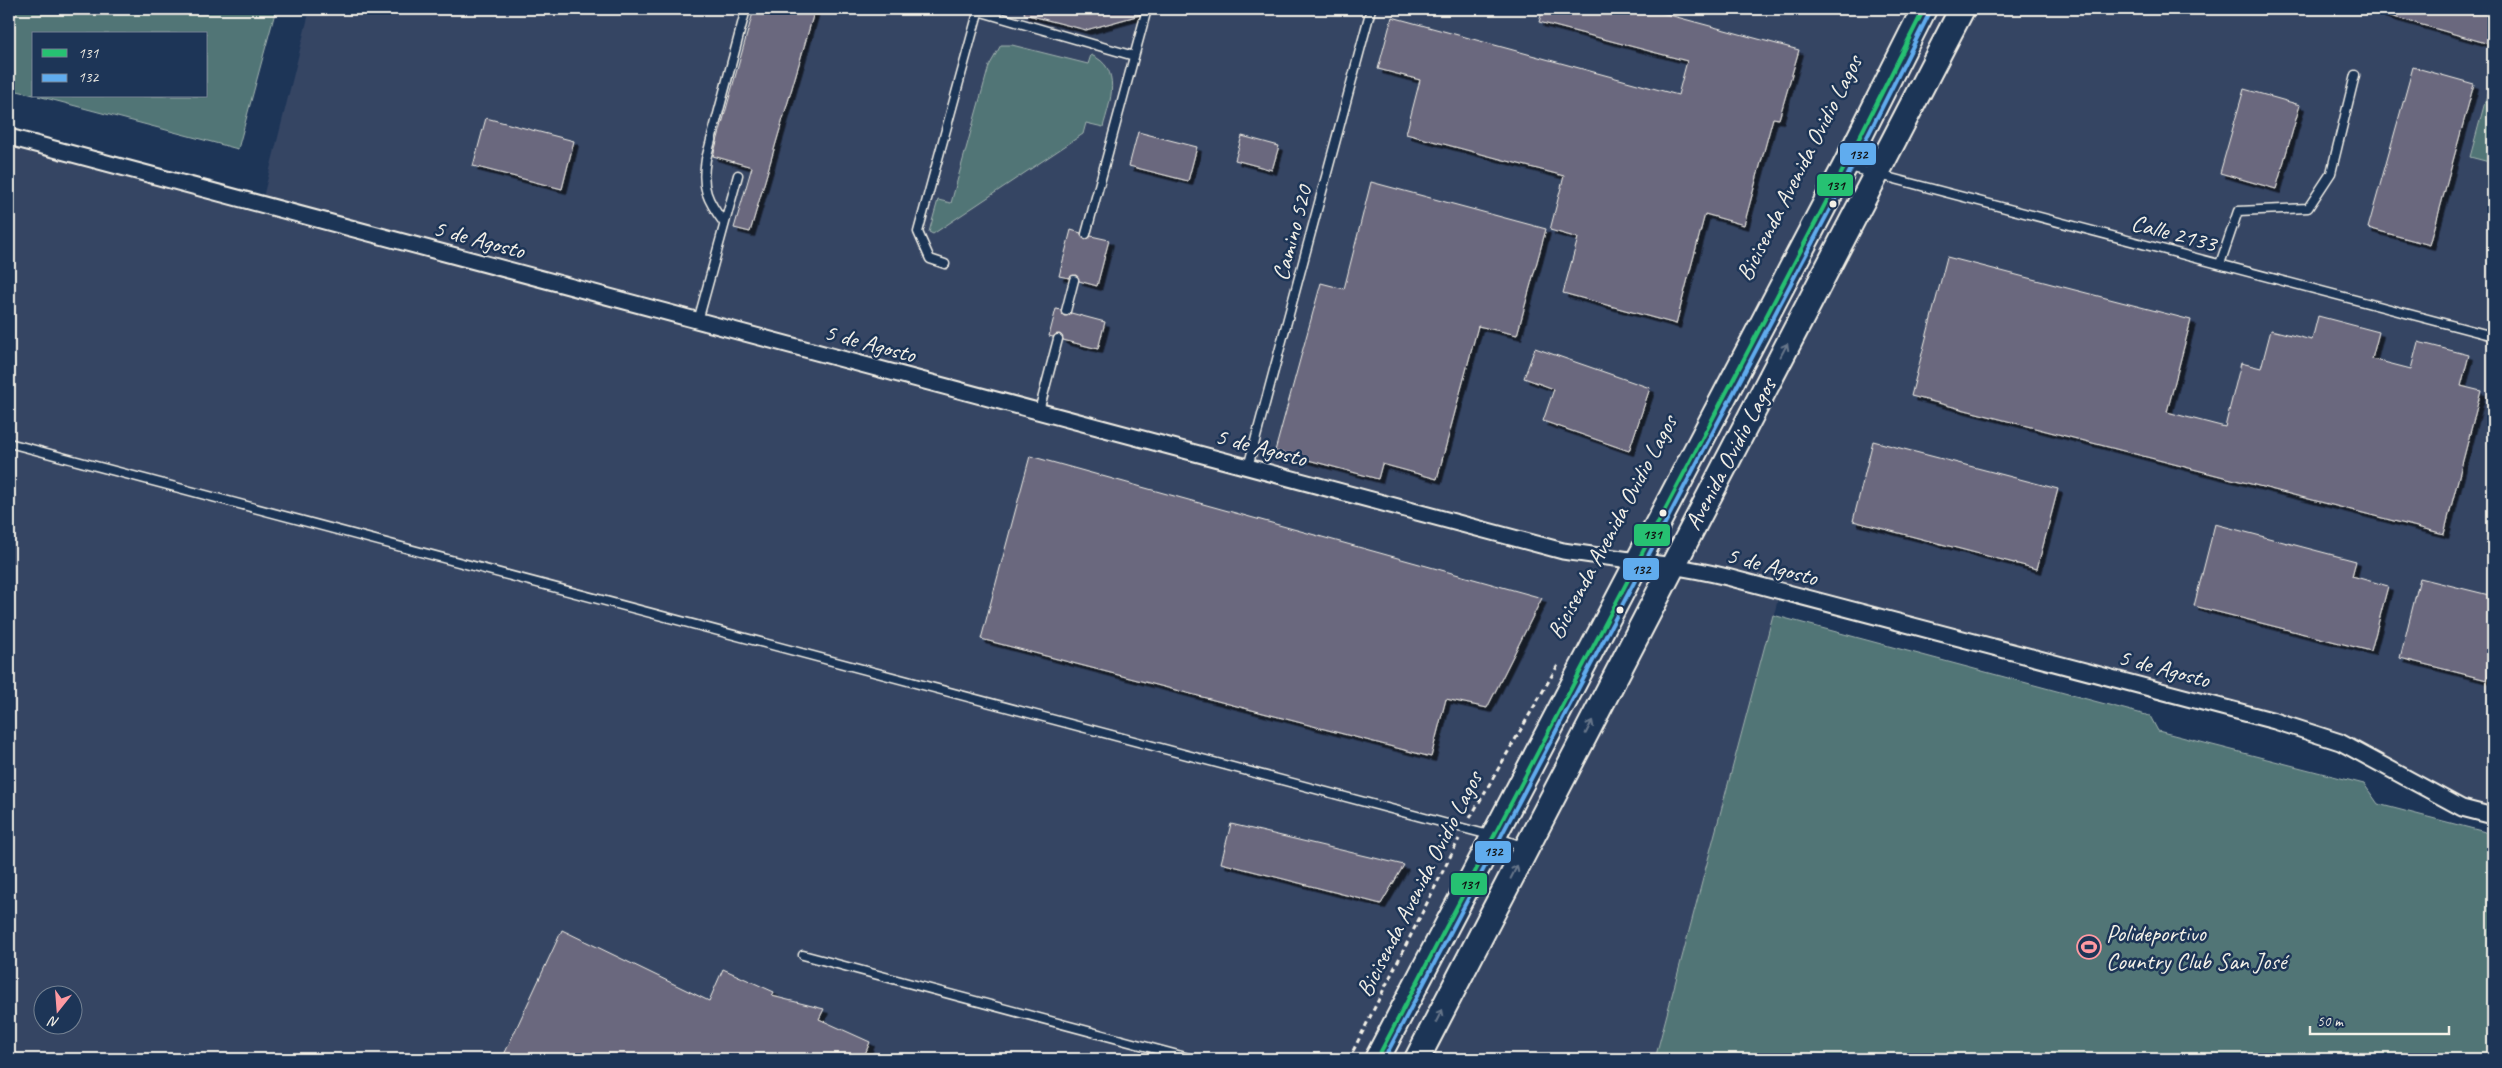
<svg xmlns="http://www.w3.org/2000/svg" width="2502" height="1068" viewBox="0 0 2502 1068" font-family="Caveat,sans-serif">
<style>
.built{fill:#344463;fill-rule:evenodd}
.green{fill:#517576;stroke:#a2b3af}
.building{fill:#6a687e;stroke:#f4f1e8;filter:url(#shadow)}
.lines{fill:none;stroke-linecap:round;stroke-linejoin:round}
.lane-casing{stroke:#f4f1e8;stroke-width:11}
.street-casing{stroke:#f4f1e8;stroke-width:19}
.primary-casing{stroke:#f4f1e8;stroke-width:28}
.path{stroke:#f4f1e8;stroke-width:3;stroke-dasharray:5 4;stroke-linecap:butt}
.lane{stroke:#1d3557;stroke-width:8}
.street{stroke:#1d3557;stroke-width:15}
.primary{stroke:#1d3557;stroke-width:24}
.bus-1-casing{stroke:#1d3557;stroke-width:8}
.bus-2-casing{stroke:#1d3557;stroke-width:8}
.bus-1{stroke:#26c172;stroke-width:4}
.bus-2{stroke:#60acee;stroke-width:4}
.oneway{stroke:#68778a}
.bus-dot{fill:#f4f1e8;stroke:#1d3557;stroke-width:2}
.labels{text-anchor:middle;stroke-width:5;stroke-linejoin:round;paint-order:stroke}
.street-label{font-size:24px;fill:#f4f1e8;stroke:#1d3557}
.poi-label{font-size:24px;fill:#f4f1e8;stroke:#1d3557;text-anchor:start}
.line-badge{stroke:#1d3557;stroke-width:2}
.pale-badge-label{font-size:14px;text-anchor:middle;font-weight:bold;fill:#111}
</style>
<defs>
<filter id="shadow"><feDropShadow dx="4.5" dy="4.5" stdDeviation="0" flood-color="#0009"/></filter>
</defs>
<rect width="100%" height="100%" fill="#1d3557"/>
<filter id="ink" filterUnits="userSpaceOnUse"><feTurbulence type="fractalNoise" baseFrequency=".02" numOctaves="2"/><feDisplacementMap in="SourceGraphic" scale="10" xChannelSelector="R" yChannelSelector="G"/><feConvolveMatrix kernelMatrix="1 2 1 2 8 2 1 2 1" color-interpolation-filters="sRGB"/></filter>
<g filter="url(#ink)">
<!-- built -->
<path class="built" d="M310 9H2493V816L2340 742 1780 592 1655 1059H9V137L261 205ZM42 996H72V1026H42Z"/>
<!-- green -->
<path class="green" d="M9 9H276L238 149 38 96H206V34H34V95L9 89Z
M1001 45H1012L1088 64 1091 55C1123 68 1110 102 1103 127L1086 123 1083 134 933 234 929 232 938 200 951 203 989 66Z
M2491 80 2493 81V163L2470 157Z
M1773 615 2150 716 2158 731 2364 784 2378 804 2493 834V1059H1655Z"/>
<!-- building -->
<path class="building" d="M754 9H815L750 232 734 228 752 167 713 156Z
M1025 9H1141L1140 15 1086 30 1024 14Z
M1543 9H1647L1799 50 1779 119 1773 118 1744 225 1705 214 1676 324 1563 293 1578 238 1550 230 1564 176 1406 134 1420 80 1378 69 1392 17 1678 95 1687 61 1539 22Z
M2381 9H2493V45L2380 13Z
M2413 67 2474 84 2430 245 2368 228Z
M2244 89 2300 105 2276 189 2220 173Z
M486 118 574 141 562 189 473 166Z
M1138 132 1197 147 1188 181 1129 166Z
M1242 136 1279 146 1272 170 1235 160Z
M1371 182 1546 229 1517 335 1478 326 1437 479 1382 464 1378 479 1275 451 1321 283 1344 289Z
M1071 230 1081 233 1085 240 1091 236 1109 240 1097 286 1079 281 1076 275 1069 278 1059 276Z
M1947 257 2191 320 2167 412 2225 427 2241 363 2261 368 2271 330 2312 340 2318 316 2379 332 2372 359 2411 369 2418 342 2469 355 2461 386 2481 391 2444 534 1911 396Z
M1056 309 1061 310 1064 316 1071 313 1105 322 1098 349 1063 340 1060 334 1053 337 1049 336Z
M1535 348 1650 388 1629 451 1543 421 1554 389 1524 378Z
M1873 441 2058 489 2037 569 1853 521Z
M1030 456 1542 598 1487 708 1446 699 1431 757 981 639Z
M2215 524 2356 561 2352 576 2388 586 2371 651 2194 606Z
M2420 578 2493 596V657L2487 680 2400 658Z
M1231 824 1404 865 1381 904 1221 863Z
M562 930 709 1001 723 969 774 992 772 996 824 1009 819 1019 870 1042 863 1059H502Z"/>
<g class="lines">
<!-- lane casing -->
<g class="lane-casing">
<path id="lane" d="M978 11 1134 56
M1849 167 2493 336
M724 223C707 200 701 188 706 159L746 9
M1086 234 1147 9
M945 264 930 259 918 232 979 9
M2220 264 2238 211 2308 208 2331 173 2355 75
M1066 311 1074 280
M698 321 738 175
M1039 411 1058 339
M9 443 1493 836 1525 847
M1248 467 1371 9
M803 955 1193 1059"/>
</g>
<!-- street casing -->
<g class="street-casing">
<path id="street" d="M9 137 1563 551C1618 559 1673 564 1727 577L2275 721 2340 742 2462 808 2493 816"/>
</g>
<!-- primary casing -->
<g class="primary-casing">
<path id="primary" d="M1377 1059 1845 166 1924 9
M1417 1059 1962 9"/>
</g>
<!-- path -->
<path class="path" d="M1470 818 1558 665
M1349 1059 1459 839"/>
<!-- lane -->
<use href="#lane" class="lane"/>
<!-- street -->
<use href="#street" class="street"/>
<!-- primary -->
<use href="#primary" class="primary"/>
<!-- bus-1 casing -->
<g class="bus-1-casing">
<path id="bus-1" d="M1377 1059 1845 166 1924 9"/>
</g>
<!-- bus-2 casing -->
<g class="bus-2-casing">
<path id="bus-2" d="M1384 1059 1851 169 1930 12"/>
</g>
<!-- bus-1 -->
<use href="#bus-1" class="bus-1"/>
<!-- bus-2 -->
<use href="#bus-2" class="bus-2"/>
</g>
<!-- one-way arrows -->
<defs><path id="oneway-shaft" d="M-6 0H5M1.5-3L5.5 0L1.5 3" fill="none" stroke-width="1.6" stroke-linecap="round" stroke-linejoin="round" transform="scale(1.25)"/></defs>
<g class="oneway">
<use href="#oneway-shaft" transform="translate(1784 350) rotate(-62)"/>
<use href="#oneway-shaft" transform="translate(1589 727) rotate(-63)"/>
<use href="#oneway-shaft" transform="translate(1514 872) rotate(-63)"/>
<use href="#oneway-shaft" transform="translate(1439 1016) rotate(-63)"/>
</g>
</g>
<!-- icons -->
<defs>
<g id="stadium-ring" transform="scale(1.25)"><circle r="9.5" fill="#1d3557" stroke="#ff9aa2" stroke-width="1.5"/><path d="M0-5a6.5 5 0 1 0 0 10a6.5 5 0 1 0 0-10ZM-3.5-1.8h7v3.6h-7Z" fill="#ff9aa2"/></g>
</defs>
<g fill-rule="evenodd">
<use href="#stadium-ring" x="2089" y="947"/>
</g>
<!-- markers -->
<g class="bus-dot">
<circle cx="1833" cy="204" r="4.5"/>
<circle cx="1663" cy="513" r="4.5"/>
<circle cx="1620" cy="610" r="4.5"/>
</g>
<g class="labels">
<!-- street labels -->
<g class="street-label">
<text transform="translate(1799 168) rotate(-63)" y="8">Bicisenda Avenida Ovidio Lagos</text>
<text transform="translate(1292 233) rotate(-75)" y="8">Camino 520</text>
<text transform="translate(2174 233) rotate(15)" y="8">Calle 2133</text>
<text transform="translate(479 239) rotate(15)" y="8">5 de Agosto</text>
<text transform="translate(870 343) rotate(15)" y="8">5 de Agosto</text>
<text transform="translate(1261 447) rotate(15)" y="8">5 de Agosto</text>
<text transform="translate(1730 454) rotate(-62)" y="8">Avenida Ovidio Lagos</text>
<text transform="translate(1612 527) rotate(-62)" y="8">Bicisenda Avenida Ovidio Lagos</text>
<text transform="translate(1772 566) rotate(15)" y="8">5 de Agosto</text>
<text transform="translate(2164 668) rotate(15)" y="8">5 de Agosto</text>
<text transform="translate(1419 884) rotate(-63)" y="8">Bicisenda Avenida Ovidio Lagos</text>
</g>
<!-- poi labels -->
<g class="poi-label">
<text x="2106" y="941">Polideportivo<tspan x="2106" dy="28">Country Club San José</tspan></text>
</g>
</g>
<g class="line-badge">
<rect x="1839" y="142" width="38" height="24" rx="5" fill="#60acee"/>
<rect x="1816" y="173" width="38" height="24" rx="5" fill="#26c172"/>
<rect x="1633" y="523" width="38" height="24" rx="5" fill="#26c172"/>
<rect x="1622" y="557" width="38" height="24" rx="5" fill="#60acee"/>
<rect x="1474" y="840" width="38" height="24" rx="5" fill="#60acee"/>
<rect x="1450" y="872" width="38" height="24" rx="5" fill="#26c172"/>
</g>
<g class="pale-badge-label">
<text x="1858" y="159">132</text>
<text x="1835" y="190">131</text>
<text x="1652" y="539">131</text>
<text x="1641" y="574">132</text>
<text x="1493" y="856">132</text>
<text x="1469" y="889">131</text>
</g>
<!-- margin -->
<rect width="2502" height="1068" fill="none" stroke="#1d3557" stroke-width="30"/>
<rect x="15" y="15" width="2472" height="1038" fill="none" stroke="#f4f1e8" stroke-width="2" filter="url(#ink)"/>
<!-- legend -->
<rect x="32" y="32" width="175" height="65" fill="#1d3557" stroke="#738091"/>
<rect x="42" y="49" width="25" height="8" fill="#26c172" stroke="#738091"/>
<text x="78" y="58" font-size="15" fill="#f4f1e8">131</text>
<rect x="42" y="74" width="25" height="8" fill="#60acee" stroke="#738091"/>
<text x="78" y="82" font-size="15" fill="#f4f1e8">132</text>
<!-- north arrow -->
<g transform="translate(58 1010) rotate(197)"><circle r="24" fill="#1d3557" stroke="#738091"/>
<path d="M0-4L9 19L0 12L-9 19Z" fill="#ff9aa2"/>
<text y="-8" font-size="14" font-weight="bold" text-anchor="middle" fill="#f4f1e8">N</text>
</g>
<!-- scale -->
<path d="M2310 1026v8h139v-8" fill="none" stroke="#f4f1e8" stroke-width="2.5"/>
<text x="2317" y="1026" font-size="15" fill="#f4f1e8" stroke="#1d3557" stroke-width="4" paint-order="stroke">50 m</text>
</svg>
